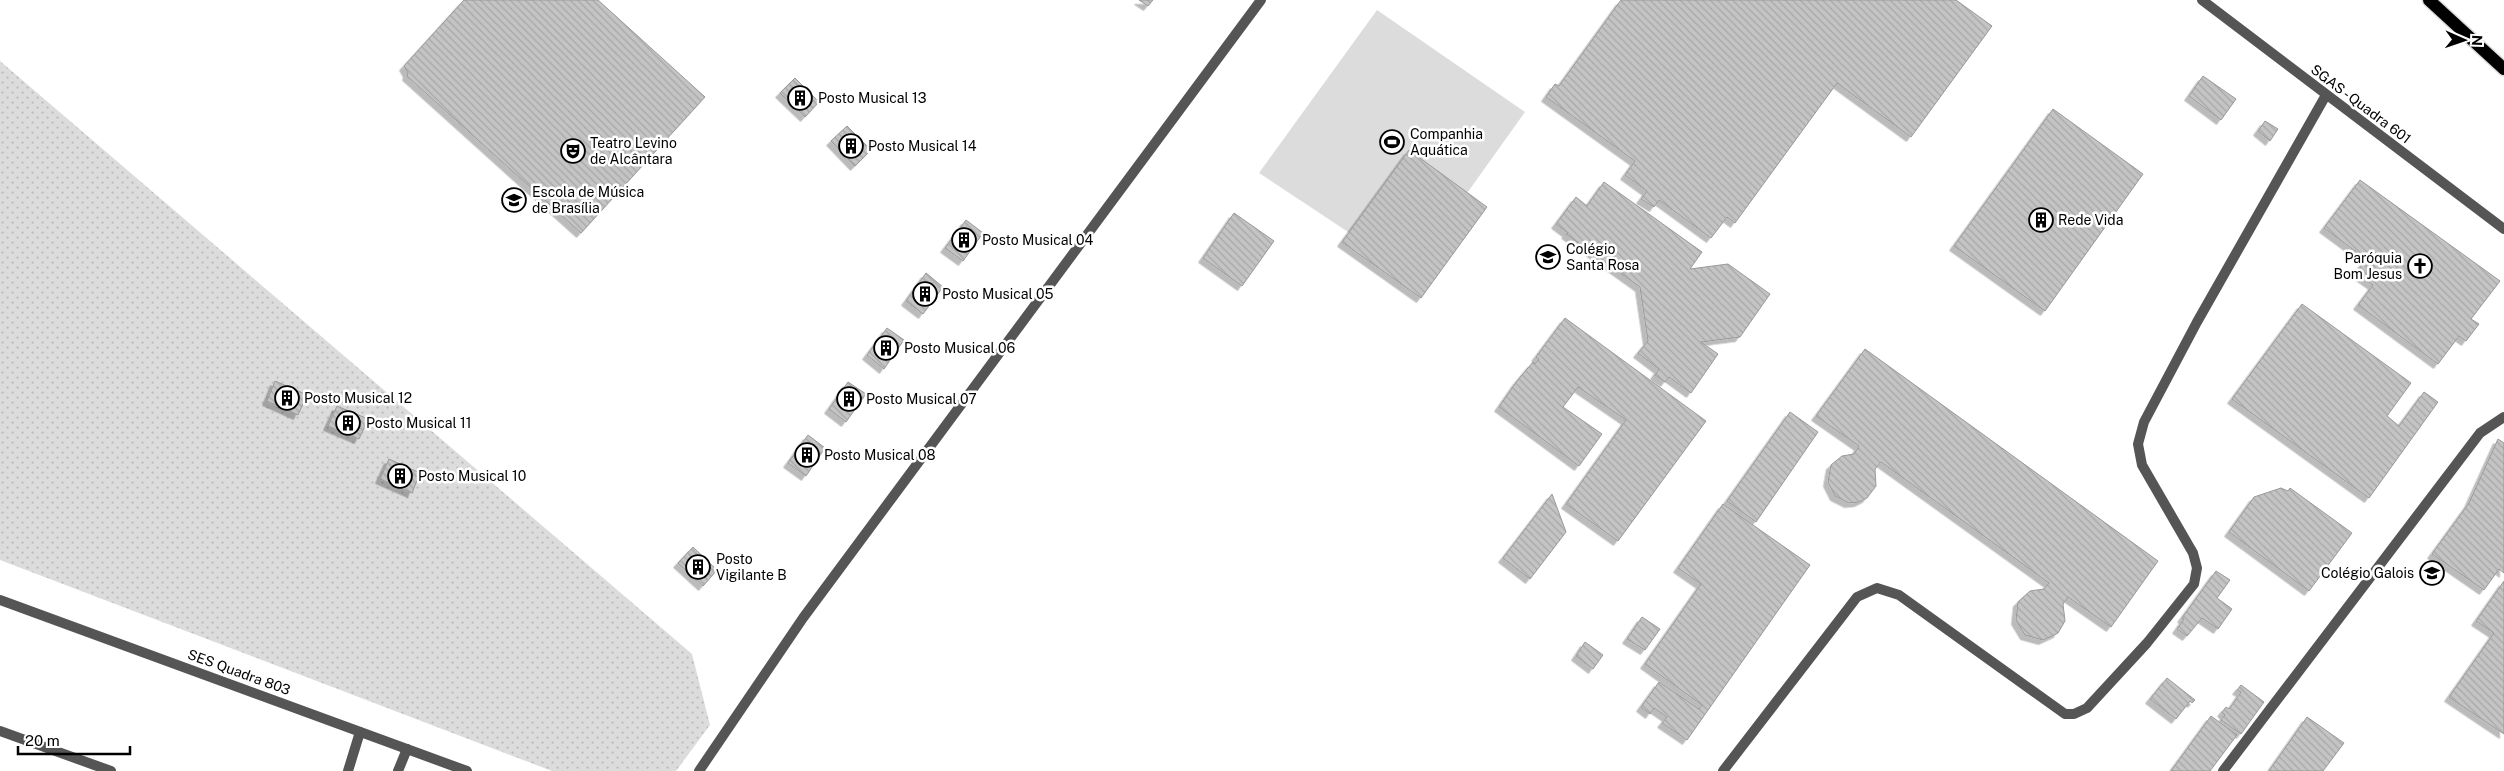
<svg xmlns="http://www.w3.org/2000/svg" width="2504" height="771" viewBox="0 0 2504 771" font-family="'Public Sans',sans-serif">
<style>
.grass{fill:url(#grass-dots)}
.pitch{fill:#dcdcdc}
.building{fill:url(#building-back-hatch);stroke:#999;filter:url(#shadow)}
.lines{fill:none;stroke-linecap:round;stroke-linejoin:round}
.primary-casing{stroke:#dbdbdb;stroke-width:15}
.service{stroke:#555;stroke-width:10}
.tertiary{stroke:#555;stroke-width:10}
.primary{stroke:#000;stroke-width:12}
.labels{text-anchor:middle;stroke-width:5;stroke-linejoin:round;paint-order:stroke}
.poi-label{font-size:14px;fill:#000;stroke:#fff;text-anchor:start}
.street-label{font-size:14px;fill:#000;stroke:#fff}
</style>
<defs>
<pattern id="grass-dots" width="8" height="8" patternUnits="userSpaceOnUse" patternTransform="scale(1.25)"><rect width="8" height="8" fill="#dcdcdc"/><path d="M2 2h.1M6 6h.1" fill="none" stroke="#bbb" stroke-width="1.8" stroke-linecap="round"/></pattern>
<pattern id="building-back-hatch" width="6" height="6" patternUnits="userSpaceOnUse" patternTransform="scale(1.25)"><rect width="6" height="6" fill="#c4c4c4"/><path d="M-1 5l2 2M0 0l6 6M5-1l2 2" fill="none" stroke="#a7a7a7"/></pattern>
<filter id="shadow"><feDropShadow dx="-4.5" dy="4.5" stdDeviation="0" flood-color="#0004"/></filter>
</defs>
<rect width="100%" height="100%" fill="#fff"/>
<!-- grass -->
<path class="grass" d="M0 61 692 654 710 725 676 771H552L0 560Z"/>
<!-- pitch -->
<path class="pitch" d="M1377 10 1525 112 1410 273 1259 173Z"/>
<!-- building -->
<path class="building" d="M464 0H598L705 97 581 233 407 76 408 73 404 66Z
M1139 0H1153L1148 6Z
M1621 0H1956L1992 26 1911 137 1837 83 1735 223 1727 217 1711 238 1659 200 1654 207 1641 199 1647 191 1625 175 1635 161 1546 97 1555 84 1559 86Z
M2203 76 2236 99 2221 120 2189 96Z
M795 78 819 102 805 117 780 93Z
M2053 109 2143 174 2045 311 1954 246Z
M2265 121 2278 129 2270 141 2258 131Z
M847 126 871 150 855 166 831 141Z
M1409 150 1487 207 1421 298 1342 242Z
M2360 180 2500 281 2471 319 2479 324 2466 341 2459 336 2438 364 2358 305 2373 285 2356 273 2366 259 2324 228Z
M1604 182 1702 252 1690 269 1728 264 1770 294 1740 337 1701 342 1718 354 1691 393 1669 377 1665 382 1655 375 1659 369 1638 353 1648 341 1640 287 1566 234 1568 233 1556 224 1576 197 1587 206Z
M1234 213 1274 241 1242 286 1203 258Z
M966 220 983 233 963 261 945 248Z
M926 273 943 287 923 314 906 301Z
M2302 304 2411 383 2387 416 2399 426 2424 392 2438 402 2369 498 2232 399Z
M1565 318 1706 421 1618 541 1566 504 1626 420 1578 387 1563 407 1602 434 1579 466 1499 407 1517 381 1533 362 1535 364 1539 359 1536 357Z
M887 328 904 340 884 369 867 355Z
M1865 349 2158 561 2111 627 2068 597 2063 604 2065 621 2058 633 2043 640 2025 635 2016 620 2018 602 2030 591 2044 589 2049 583 1881 462 1875 469 1876 486 1867 498 1859 502 1849 503 1835 496 1828 482 1831 465 1842 456 1854 454 1859 446 1816 416Z
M275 381 307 395 298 415 267 401Z
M848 382 866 394 846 422 829 409Z
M337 406 368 419 359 439 328 426Z
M1790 412 1818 432 1756 522 1727 501Z
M808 435 825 448 806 476 788 463Z
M2498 439 2504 443V573L2499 569 2484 590 2432 554 2469 503Z
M389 459 420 473 412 493 380 479Z
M2281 488 2288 491 2290 488 2352 533 2309 591 2229 532 2254 497Z
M1552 494 1566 532 1530 579 1503 558Z
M1723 504 1810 565 1687 740 1662 723 1667 717 1654 708 1650 714 1641 707 1659 682 1699 709 1702 705 1645 664 1701 584 1678 568Z
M693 547 717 570 703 586 678 563Z
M2216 571 2230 580 2217 598 2232 609 2218 629 2202 618 2187 636 2177 629 2184 619 2182 618Z
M2504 581V734L2449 697 2494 633 2476 621Z
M1642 617 1660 629 1645 650 1627 639Z
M1585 642 1603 655 1593 669 1576 656Z
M2167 678 2195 700 2192 703 2190 701 2176 719 2150 699Z
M2241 685 2264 702 2241 734 2221 720 2225 715 2222 712 2226 707 2229 709 2235 701 2241 692 2237 690Z
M2211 716 2237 735 2210 771H2171Z
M2307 717 2344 743 2323 771H2269Z"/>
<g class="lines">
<!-- primary casing -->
<g class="primary-casing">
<path id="primary" d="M2429 0 2504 69"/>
</g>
<!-- service -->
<path class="service" d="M0 731 111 771
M348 771 360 732
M398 771 407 749
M1723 771 1857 597 1877 588 1899 595 2065 714H2074L2087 708 2147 643 2194 584 2197 568 2193 553 2142 465 2138 444 2144 422 2197 322 2326 95
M2223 771 2480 433 2504 417"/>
<!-- tertiary -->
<path class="tertiary" d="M2202 0 2504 229
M0 600 467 771
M699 771 803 618 1261 0"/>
<!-- primary -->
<use href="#primary" class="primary"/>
</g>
<!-- icons -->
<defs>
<g id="building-ring" transform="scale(1.25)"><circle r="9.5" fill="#fff" stroke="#000" stroke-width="1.5"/><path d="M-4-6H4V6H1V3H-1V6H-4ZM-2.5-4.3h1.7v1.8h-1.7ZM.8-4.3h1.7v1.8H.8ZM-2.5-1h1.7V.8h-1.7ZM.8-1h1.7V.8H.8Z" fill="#000"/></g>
<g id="stadium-ring" transform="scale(1.25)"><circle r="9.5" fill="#fff" stroke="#000" stroke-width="1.5"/><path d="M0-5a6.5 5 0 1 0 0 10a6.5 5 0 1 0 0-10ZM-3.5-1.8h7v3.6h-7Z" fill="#000"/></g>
<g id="theatre-ring" transform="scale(1.25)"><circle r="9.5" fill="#fff" stroke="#000" stroke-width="1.5"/><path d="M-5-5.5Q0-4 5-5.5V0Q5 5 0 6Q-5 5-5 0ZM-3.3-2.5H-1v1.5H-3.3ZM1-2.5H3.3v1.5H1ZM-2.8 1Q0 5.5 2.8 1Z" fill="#000"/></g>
<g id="university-ring" transform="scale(1.25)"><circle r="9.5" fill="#fff" stroke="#000" stroke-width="1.5"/><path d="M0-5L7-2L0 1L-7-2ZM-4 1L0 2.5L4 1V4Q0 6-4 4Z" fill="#000"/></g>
<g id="school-ring" transform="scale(1.25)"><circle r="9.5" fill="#fff" stroke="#000" stroke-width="1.5"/><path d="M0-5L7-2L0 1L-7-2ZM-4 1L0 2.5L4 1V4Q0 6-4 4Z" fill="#000"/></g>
<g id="church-ring" transform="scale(1.25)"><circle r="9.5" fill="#fff" stroke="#000" stroke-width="1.5"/><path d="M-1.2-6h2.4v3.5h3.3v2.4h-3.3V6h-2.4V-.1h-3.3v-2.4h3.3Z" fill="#000"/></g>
</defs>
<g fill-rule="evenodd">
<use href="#building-ring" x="800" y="98"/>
<use href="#stadium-ring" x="1392" y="142"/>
<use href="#building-ring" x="851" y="146"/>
<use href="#theatre-ring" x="573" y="151"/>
<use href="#university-ring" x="514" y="200"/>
<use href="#building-ring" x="2041" y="220"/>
<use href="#building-ring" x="964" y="240"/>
<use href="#school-ring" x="1548" y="257"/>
<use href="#church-ring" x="2420" y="266"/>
<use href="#building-ring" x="925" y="294"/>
<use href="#building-ring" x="886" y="348"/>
<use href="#building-ring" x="287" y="398"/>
<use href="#building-ring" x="849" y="399"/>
<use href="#building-ring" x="348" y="423"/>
<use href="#building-ring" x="807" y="455"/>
<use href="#building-ring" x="400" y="476"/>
<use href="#building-ring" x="698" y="567"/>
<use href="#school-ring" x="2432" y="573"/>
</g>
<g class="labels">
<!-- poi labels -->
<g class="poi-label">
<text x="818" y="103">Posto Musical 13</text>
<text x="1410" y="139">Companhia<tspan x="1410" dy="16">Aquática</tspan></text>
<text x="590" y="148">Teatro Levino<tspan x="590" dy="16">de Alcântara</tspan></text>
<text x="868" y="151">Posto Musical 14</text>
<text x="532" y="197">Escola de Música<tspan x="532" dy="16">de Brasília</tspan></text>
<text x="2058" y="225">Rede Vida</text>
<text x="982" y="245">Posto Musical 04</text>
<text x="1566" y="254">Colégio<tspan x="1566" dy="16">Santa Rosa</tspan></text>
<text x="2402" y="263" text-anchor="end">Paróquia<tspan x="2402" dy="16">Bom Jesus</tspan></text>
<text x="942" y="299">Posto Musical 05</text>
<text x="904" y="353">Posto Musical 06</text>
<text x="304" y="403">Posto Musical 12</text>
<text x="866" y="404">Posto Musical 07</text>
<text x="366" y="428">Posto Musical 11</text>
<text x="824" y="460">Posto Musical 08</text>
<text x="418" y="481">Posto Musical 10</text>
<text x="716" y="564">Posto<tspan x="716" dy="16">Vigilante B</tspan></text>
<text x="2414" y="578" text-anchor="end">Colégio Galois</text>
</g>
<!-- street labels -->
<g class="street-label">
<text transform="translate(2361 104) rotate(37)" y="5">SGAS - Quadra 601</text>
<text transform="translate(239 672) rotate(20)" y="5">SES Quadra 803</text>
</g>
</g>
<!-- north arrow -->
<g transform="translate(2464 40) rotate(92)" stroke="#ffffff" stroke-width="4" paint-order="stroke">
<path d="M0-4L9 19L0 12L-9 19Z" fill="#000000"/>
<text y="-8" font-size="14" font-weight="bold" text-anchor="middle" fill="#000000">N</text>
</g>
<!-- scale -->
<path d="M18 746v8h112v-8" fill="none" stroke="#000000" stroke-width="2.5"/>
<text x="25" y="746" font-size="15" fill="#000000" stroke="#ffffff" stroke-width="4" paint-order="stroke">20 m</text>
</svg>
